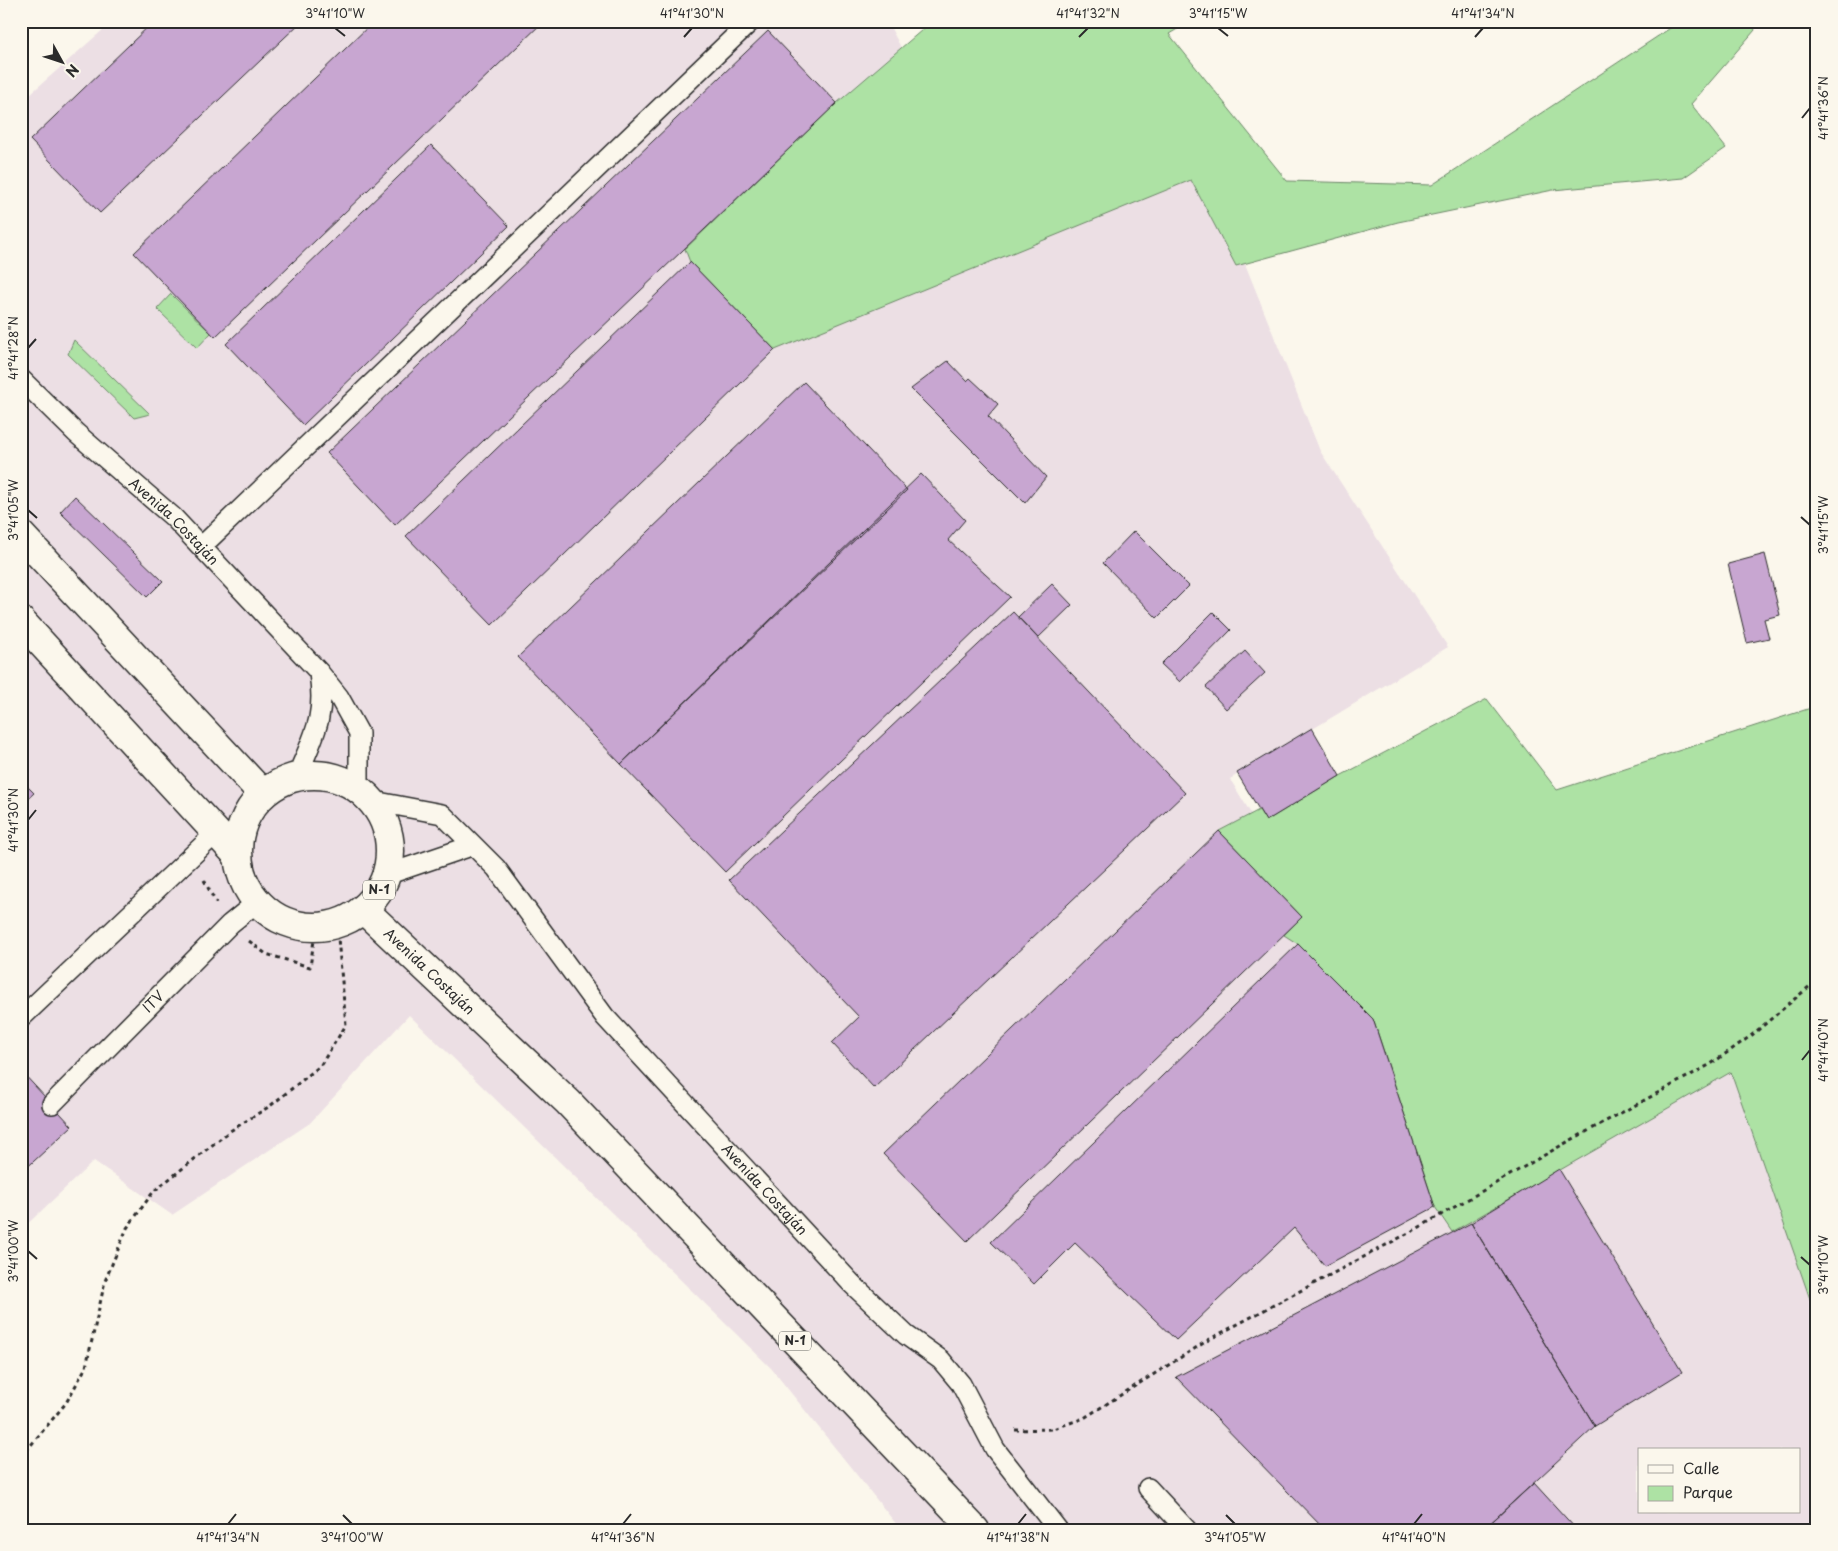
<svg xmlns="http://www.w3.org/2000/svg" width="1838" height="1551" viewBox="0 0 1838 1551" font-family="'Playpen Sans',sans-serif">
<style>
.built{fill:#ecdfe4;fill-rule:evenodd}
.green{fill:#ade2a4;stroke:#6c8668}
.building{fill:#c8a6d1;stroke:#2b2b2b}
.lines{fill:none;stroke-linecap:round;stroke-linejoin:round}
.service-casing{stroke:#2b2b2b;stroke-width:22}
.tertiary-casing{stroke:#2b2b2b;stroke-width:31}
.trunk-casing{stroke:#2b2b2b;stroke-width:31}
.path{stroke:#2b2b2b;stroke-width:3;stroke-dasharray:4 4;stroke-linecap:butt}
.service{stroke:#fbf7ec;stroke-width:19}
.tertiary{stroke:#fbf7ec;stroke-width:28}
.trunk{stroke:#fbf7ec;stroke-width:28}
.ticks{fill:none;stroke:#2b2b2b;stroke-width:2}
.labels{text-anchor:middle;stroke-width:4;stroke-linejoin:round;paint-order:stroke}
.shield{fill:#fbf7ec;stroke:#696865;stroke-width:1}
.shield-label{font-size:12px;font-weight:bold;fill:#2b2b2b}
.street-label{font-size:14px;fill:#2b2b2b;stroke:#fbf7ec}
.neatline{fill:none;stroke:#2b2b2b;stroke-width:2}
.ticks-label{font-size:12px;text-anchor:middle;fill:#2b2b2b}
</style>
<rect width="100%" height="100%" fill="#fbf7ec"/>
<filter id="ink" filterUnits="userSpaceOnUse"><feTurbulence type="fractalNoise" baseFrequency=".02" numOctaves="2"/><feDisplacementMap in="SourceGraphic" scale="10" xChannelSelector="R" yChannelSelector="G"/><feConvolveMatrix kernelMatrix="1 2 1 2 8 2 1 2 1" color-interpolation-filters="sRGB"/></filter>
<g filter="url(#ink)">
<!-- built -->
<path class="built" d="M113 21H887L999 233 1203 159 1320 451 1448 647 1230 779 1474 1181 1729 1039 1817 1290V1530H901L771 1368 409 1015 310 1123 172 1215 94 1161 21 1230V102ZM1639 1450H1799V1512H1639Z"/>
<!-- green -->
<path class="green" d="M927 21H1191L1169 34 1287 181 1432 185 1681 21H1751L1755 30 1691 104 1726 148 1683 178 1553 190 1398 222 1236 266 1191 180 775 350 690 262 685 249 837 103 929 24Z
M171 294 211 333 197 348 157 309Z
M74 340 150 414 134 418 68 354Z
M1487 699 1557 790 1817 706V1319L1731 1072 1452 1232 1435 1207 1373 1019 1298 944 1284 935 1302 917 1219 831 1259 810 1266 821 1340 776Z"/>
<!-- building -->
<path class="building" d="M154 21H302L100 213 30 140Z
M374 21H544L215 337 134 253Z
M768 31 837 103 395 525 327 453Z
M431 145 509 226 303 425 226 344Z
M690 262 775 350 492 625 406 536Z
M948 361 967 381 970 378 998 404 988 416 1046 477 1025 503 911 389Z
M804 382 907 490 621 764 518 657Z
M921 474 965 520 948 540 1010 597 725 872 621 764Z
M75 496 163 581 147 597 60 512Z
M1134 531 1189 586 1157 618 1103 563Z
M1765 554 1780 615 1764 619 1769 638 1747 643 1728 564Z
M1052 584 1072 605 1038 638 1018 617Z
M1013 612 1185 793 874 1088 832 1043 859 1017 729 880Z
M1213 612 1231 630 1180 682 1161 664Z
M1245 651 1265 673 1226 709 1206 687Z
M1312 728 1340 776 1266 821 1237 773Z
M21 780 34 793 21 805Z
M1219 831 1302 917 967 1241 883 1154Z
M1298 944 1373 1019 1435 1207 1325 1266 1294 1228 1176 1340 1075 1243 1034 1284 991 1242Z
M21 1071 72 1126 21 1173Z
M1559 1169 1682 1372 1595 1426 1471 1223Z
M1471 1223 1595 1426 1483 1530H1325L1176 1377Z
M1534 1483 1577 1530H1483Z"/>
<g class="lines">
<!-- service casing -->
<g class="service-casing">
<g id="service">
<path id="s1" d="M21 379 76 433 173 517 319 672 339 697 359 733V789"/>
<path d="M202 546 751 21"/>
<path d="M297 776C314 735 326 718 319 673"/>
<path id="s2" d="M373 801 442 814 496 868 605 1017 852 1284 906 1335 941 1360 961 1384 995 1449 1058 1530"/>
<path d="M386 875 471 846"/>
<path d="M21 1018 217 832"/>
<path id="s3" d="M52 1104 230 924 257 902"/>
<path d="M1148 1488 1187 1530"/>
</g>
</g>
<!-- tertiary casing -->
<g class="tertiary-casing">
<path id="tertiary" d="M21 621 237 855"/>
</g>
<!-- trunk casing -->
<g class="trunk-casing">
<g id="trunk">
<path d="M21 535 263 794"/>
<circle cx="314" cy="851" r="76"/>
<path id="s4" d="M363 909 568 1102 975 1530"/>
</g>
</g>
<!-- path -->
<path class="path" d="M204 880 216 903
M249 941 266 954 310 967 316 927
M1015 1430 1053 1429 1084 1418 1210 1339 1418 1228 1562 1145 1711 1064 1752 1035 1817 980
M21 1457 66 1403 86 1367 105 1281 127 1228 154 1191 230 1131 270 1106 320 1066 346 1025 337 927"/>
<!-- service -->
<use href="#service" class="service"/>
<!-- tertiary -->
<use href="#tertiary" class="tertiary"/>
<!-- trunk -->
<use href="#trunk" class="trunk"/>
</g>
</g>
<!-- ticks -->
<path class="ticks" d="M335 28 345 36M1218 28 1228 36M684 37 692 28M1079 37 1088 28M1475 37 1483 28M1802 118 1810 108M28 348 36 339M28 510 37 518M1801 517 1810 525M28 820 36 810M1802 1060 1810 1050M28 1251 37 1259M1801 1257 1810 1265M343 1515 352 1524M1226 1515 1235 1524M228 1524 236 1514M623 1524 631 1514M1018 1524 1026 1514M1414 1524 1422 1514"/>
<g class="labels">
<!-- shield labels -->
<g class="shield">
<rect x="363" y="880.5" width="32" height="19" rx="4"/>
<rect x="779" y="1331.5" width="32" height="19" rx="4"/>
</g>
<g class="shield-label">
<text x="379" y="894">N-1</text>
<text x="795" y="1345">N-1</text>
</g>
<!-- street labels -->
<g class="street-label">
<text dy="5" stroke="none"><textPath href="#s1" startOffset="209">Avenida Costaján</textPath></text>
<text dy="5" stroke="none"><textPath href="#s4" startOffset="91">Avenida Costaján</textPath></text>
<text dy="5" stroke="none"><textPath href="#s3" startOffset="144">ITV</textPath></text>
<text dy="5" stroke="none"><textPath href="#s2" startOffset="566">Avenida Costaján</textPath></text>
</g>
</g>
<!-- margin -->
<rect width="1838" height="1551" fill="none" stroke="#fbf7ec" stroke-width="55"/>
<!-- legend -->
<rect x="1638" y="1448" width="162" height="65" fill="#fbf7ec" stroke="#a8a59f"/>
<rect x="1648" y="1465" width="25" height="8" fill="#fbf7ec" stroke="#a8a59f"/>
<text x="1683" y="1474" font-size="15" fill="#2b2b2b">Calle</text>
<rect x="1648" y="1486" width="25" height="15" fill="#ade2a4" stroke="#a8a59f"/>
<text x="1683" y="1498" font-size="15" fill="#2b2b2b">Parque</text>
<!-- north arrow -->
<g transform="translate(62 62) rotate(130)" stroke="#fbf7ec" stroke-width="4" paint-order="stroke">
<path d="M0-4L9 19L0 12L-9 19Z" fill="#2b2b2b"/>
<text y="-8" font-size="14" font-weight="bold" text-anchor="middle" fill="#2b2b2b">N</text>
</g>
<rect x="28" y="28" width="1782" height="1496" class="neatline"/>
<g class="ticks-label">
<text x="335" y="18">3°41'10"W</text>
<text x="692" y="18">41°41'30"N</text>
<text x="1088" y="18">41°41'32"N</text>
<text x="1218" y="18">3°41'15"W</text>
<text x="1483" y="18">41°41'34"N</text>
<text transform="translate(1824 108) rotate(-90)" y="4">41°41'36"N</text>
<text transform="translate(14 348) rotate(-90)" y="4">41°41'28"N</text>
<text transform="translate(14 510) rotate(-90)" y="4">3°41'05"W</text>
<text transform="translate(1824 525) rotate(-90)" y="4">3°41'15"W</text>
<text transform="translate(14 820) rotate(-90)" y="4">41°41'30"N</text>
<text transform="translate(1824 1050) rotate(-90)" y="4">41°41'40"N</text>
<text transform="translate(14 1251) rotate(-90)" y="4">3°41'00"W</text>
<text transform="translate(1824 1265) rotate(-90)" y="4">3°41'10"W</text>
<text x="228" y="1542">41°41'34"N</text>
<text x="352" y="1542">3°41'00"W</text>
<text x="623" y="1542">41°41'36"N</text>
<text x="1018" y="1542">41°41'38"N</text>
<text x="1235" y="1542">3°41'05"W</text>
<text x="1414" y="1542">41°41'40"N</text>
</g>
</svg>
